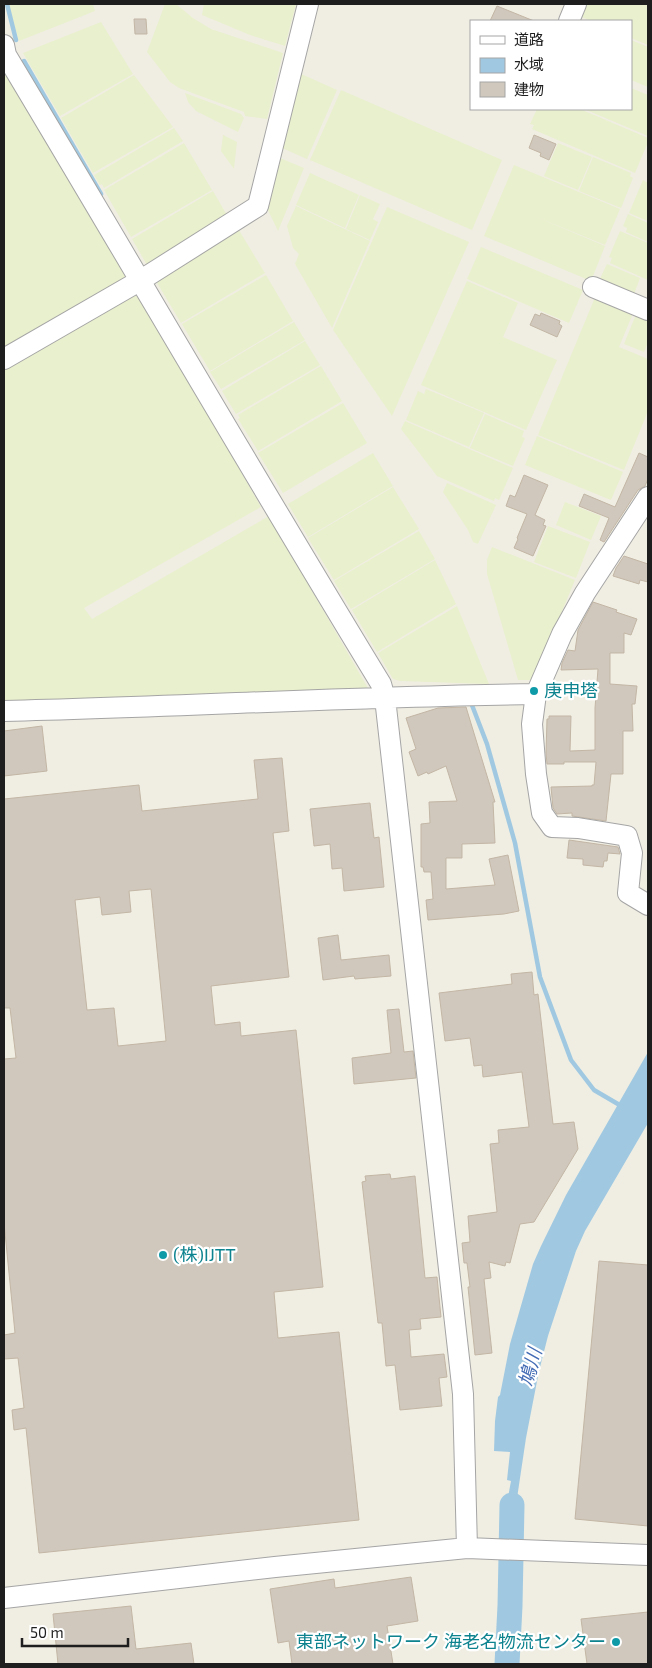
<svg xmlns="http://www.w3.org/2000/svg" width="652" height="1668" viewBox="0 0 652 1668" font-family="'Exo 2','Noto Sans JP',sans-serif">
<style>
.farmland{fill:#e9f0cd}
.water{fill:#a0c9e1}
.lines{fill:none;stroke-linecap:round;stroke-linejoin:round}
.stream{stroke:#a0c9e1;stroke-width:4.5}
.river{stroke:#a0c9e1;stroke-width:25}
.building{fill:#d0c8bc;stroke:#c3b6a5;fill-rule:evenodd}
.minor-casing{stroke:#a5a5a5;stroke-width:22}
.minor{stroke:#fff;stroke-width:20}
.culture-dot{fill:#0f9aa8;stroke:#fff;stroke-width:2}
.labels{text-anchor:middle;stroke-width:4.5;stroke-linejoin:round;paint-order:stroke}
.culture-label{font-size:18px;fill:#0d838f;stroke:#fff;text-anchor:start}
.water-label{font-size:19px;font-style:italic;fill:#436cb5;stroke:#fff}
</style>
<rect width="100%" height="100%" fill="#f0eee3"/>
<!-- farmland -->
<path class="farmland" d="M8 4H93L95 11 19 41Z
M165 4H176L193 18 211 29 283 53 267 119 245 116 244 112 179 88 170 82 147 52Z
M204 4H296L285 46 250 35 202 15Z
M581 4H648V45L631 38V21H591L577 15Z
M101 22 133 74 60 116 23 53Z
M631 40 648 47V87L631 80Z
M4 64 130 276 4 348Z
M299 73 337 90 307 159 280 147Z
M134 75 173 127 93 173 61 118Z
M631 88 648 95V136L584 109H631Z
M341 90 502 160 472 230 310 160Z
M185 93 241 114 244 118 238 132 196 111 188 102Z
M537 109H580L648 138V142L635 173 532 129 534 125 530 124Z
M174 128 183 141 104 188 102 184 100 185 94 175Z
M223 135 237 142 234 169 221 151Z
M184 143 212 190 131 237 104 190Z
M558 143 592 157 578 190 544 176Z
M593 157 631 173 630 176 633 178 621 208 579 191Z
M280 158 304 168 278 231 266 206Z
M514 165 620 209 605 245 527 213 605 246 591 281 484 236Z
M310 173 359 195 345 228 296 205Z
M643 180 648 183V221L629 213Z
M213 191 228 217 147 265 132 239Z
M360 195 380 204 373 219 378 222 370 240 346 229Z
M296 206 370 241 332 328 295 264 299 254 293 248 287 226Z
M387 207 469 242 392 416 333 330Z
M628 214 648 223V242L626 232 627 228 623 226Z
M237 227 265 273 181 323 153 276Z
M620 231 648 243V280L610 263 612 258 609 257Z
M481 247 583 290 569 323 467 279Z
M607 264 640 278 633 297 598 283Z
M266 275 293 321 210 371 182 324Z
M467 281 518 303 503 337 557 360 526 430 421 385Z
M137 289 261 507 84 608 92 619 269 516 369 690 4 711V365Z
M596 295 634 311 619 347 648 359V411L624 470 538 435Z
M637 312 648 317V342L644 352 624 344Z
M294 322 305 340 221 389 210 372Z
M305 341 320 365 236 414 222 391Z
M321 366 342 401 258 451 238 419 240 418 238 415Z
M426 389 484 413 469 447 406 420 418 391 424 394Z
M343 403 367 443 283 493 258 453Z
M485 414 524 431 522 437 525 438 513 466 470 448Z
M405 421 513 468 499 500 495 498 494 501 437 476 401 429Z
M537 436 623 472 611 500 525 465Z
M373 453 393 486 308 537 288 504Z
M447 483 496 505 478 544 473 542 468 530 443 492Z
M393 487 419 529 334 580 308 538Z
M565 502 601 516 591 540 556 525Z
M548 526 590 542 576 578 534 562Z
M419 531 435 559 351 609 334 581Z
M492 547 575 580 536 674 530 680H518L487 574V560Z
M435 560 456 604 377 652 352 610Z
M457 606 489 684 400 681 393 679 378 653Z"/>
<!-- water -->
<path class="water" d="M648 1052V1123L585 1231 576 1251 548 1336 539 1371 526 1438 516 1505V1538H503L505 1530 506 1508 511 1481 507 1480 510 1452 494 1451 495 1421 498 1397 500 1395 510 1344 533 1264 541 1246 566 1195Z"/>
<g class="lines">
<!-- stream -->
<path class="stream" d="M7 4 16 40
M24 61 101 194
M470 700 487 744 515 843 540 977 571 1060 594 1090 623 1107"/>
<!-- river -->
<path class="river" d="M507 1664 510 1606 512 1505"/>
</g>
<!-- building -->
<path class="building" d="M497 6 534 21H490Z
M134 19H146L147 34H135Z
M534 135 556 144 549 160 540 156 541 153 529 148Z
M541 313 560 321 559 324 562 326 557 337 530 325 535 314 540 316Z
M639 453 648 457V479L645 486 638 490 604 542 600 540 609 518 579 506 584 494 615 507Z
M524 475 548 485 535 515 545 520 543 525 546 526 533 556 514 548 518 539 517 538 527 514 506 506 510 495 515 497Z
M624 556 648 564V582L640 580 639 584 613 576 616 568Z
M593 602 617 610 616 612 637 619 631 635 624 633V653H610V684L637 686 635 704H632L633 731H623V774H611L606 821 572 816V813L557 814 553 808 551 787 592 786V785H594L596 762H564V764H547L546 753 547 719H549V716H571L570 751 595 750V708L598 669 561 670 562 663 568 650 575 651 578 630Z
M466 707 495 802H493L495 843 462 844V858H446V889L495 885 489 859 508 855 519 911 504 914 428 920 426 900 433 899 431 872H424L423 867H421V824L430 823 429 802 457 801 446 766 428 774 427 772 418 776 409 752 416 749 406 718 438 708Z
M42 726 47 771 4 776V731Z
M282 758 289 831 273 833 289 977 211 986 215 1025 240 1022 241 1036 296 1030 323 1287 274 1292 278 1338 339 1332 359 1520 39 1553 26 1428 14 1430 12 1410 24 1408 18 1358 4 1359V1335L15 1333 4 1223V1059L16 1058 10 1008H4V799L139 785 142 811 258 799 254 760ZM151 889 166 1041 118 1046 114 1008 87 1010 75 900 100 897 102 915 131 912 129 891Z
M370 803 374 838 379 837 384 887 344 891 342 868 332 869 330 844 314 846 310 809Z
M569 840 618 847 620 854 608 853 607 861H604L603 867 583 865V859L567 858Z
M338 935 341 960 389 955 391 976 355 979 354 976 323 980 318 938Z
M532 972 534 995 538 994 553 1124 574 1122 578 1149 534 1222 520 1224 510 1263 506 1262 505 1266 489 1262 491 1278 484 1279 492 1353 475 1355 468 1287H470L467 1263H464L462 1243 470 1242 468 1216 497 1212 490 1144 499 1143 498 1130 529 1127 522 1072 483 1077 482 1065 474 1066 470 1038 445 1041 439 993 512 984 511 974Z
M399 1009 404 1052 413 1051 416 1078 354 1084 352 1058 391 1053 387 1010Z
M390 1174 391 1179 415 1176 425 1278 437 1277 441 1317 420 1319 421 1329 409 1330 411 1357 444 1354 447 1377 439 1378 442 1406 400 1410 395 1365 386 1366 382 1323H378L362 1182 366 1181 365 1176Z
M599 1261 648 1265V1526L575 1519Z
M411 1577 418 1621 387 1626 393 1664H292L289 1641 278 1643 270 1589 334 1579 335 1588Z
M131 1606 136 1649 191 1643 194 1664H58L53 1614Z
M648 1612V1664H587L581 1619Z"/>
<g class="lines">
<!-- minor casing -->
<g class="minor-casing">
<path id="minor" d="M569 21 576 4
M4 45 6 55C132 265 254 476 381 684L385 698 463 1394 467 1548
M593 287 648 310
M4 359 141 280 258 206 308 4
M648 497 585 593 562 634 536 694 532 724 536 774 542 813 552 827 578 828 627 836 632 853 628 893 648 905
M4 711C181 707 359 696 536 694
M4 1598 275 1567 467 1548 648 1555"/>
</g>
<!-- minor -->
<use href="#minor" class="minor"/>
</g>
<!-- markers -->
<g class="culture-dot">
<circle cx="534" cy="691" r="5"/>
<circle cx="163" cy="1255" r="5"/>
<circle cx="616" cy="1642" r="5"/>
</g>
<g class="labels">
<!-- culture labels -->
<g class="culture-label">
<text x="544" y="697">庚申塔</text>
<text x="173" y="1261">(株)IJTT</text>
<text x="606" y="1648" text-anchor="end">東部ネットワーク 海老名物流センター</text>
</g>
<!-- water labels -->
<g class="water-label">
<text transform="translate(530 1367) rotate(-75)" y="7">鳩川</text>
</g>
</g>
<!-- border -->
<rect width="652" height="1668" fill="none" stroke="#1e1e1e" stroke-width="10"/>
<!-- legend -->
<rect x="470" y="20" width="162" height="90" fill="#ffffff" stroke="#a5a5a5"/>
<rect x="480" y="36" width="25" height="8" fill="#ffffff" stroke="#a5a5a5"/>
<text x="514" y="45" font-size="15" fill="#1e1e1e">道路</text>
<rect x="480" y="58" width="25" height="15" fill="#a0c9e1" stroke="#a5a5a5"/>
<text x="514" y="70" font-size="15" fill="#1e1e1e">水域</text>
<rect x="480" y="82" width="25" height="15" fill="#d0c8bc" stroke="#a5a5a5"/>
<text x="514" y="95" font-size="15" fill="#1e1e1e">建物</text>
<!-- scale -->
<path d="M22 1638v8h106v-8" fill="none" stroke="#1e1e1e" stroke-width="2.5"/>
<text x="30" y="1638" font-size="15" fill="#1e1e1e" stroke="#ffffff" stroke-width="4" paint-order="stroke">50 m</text>
</svg>
